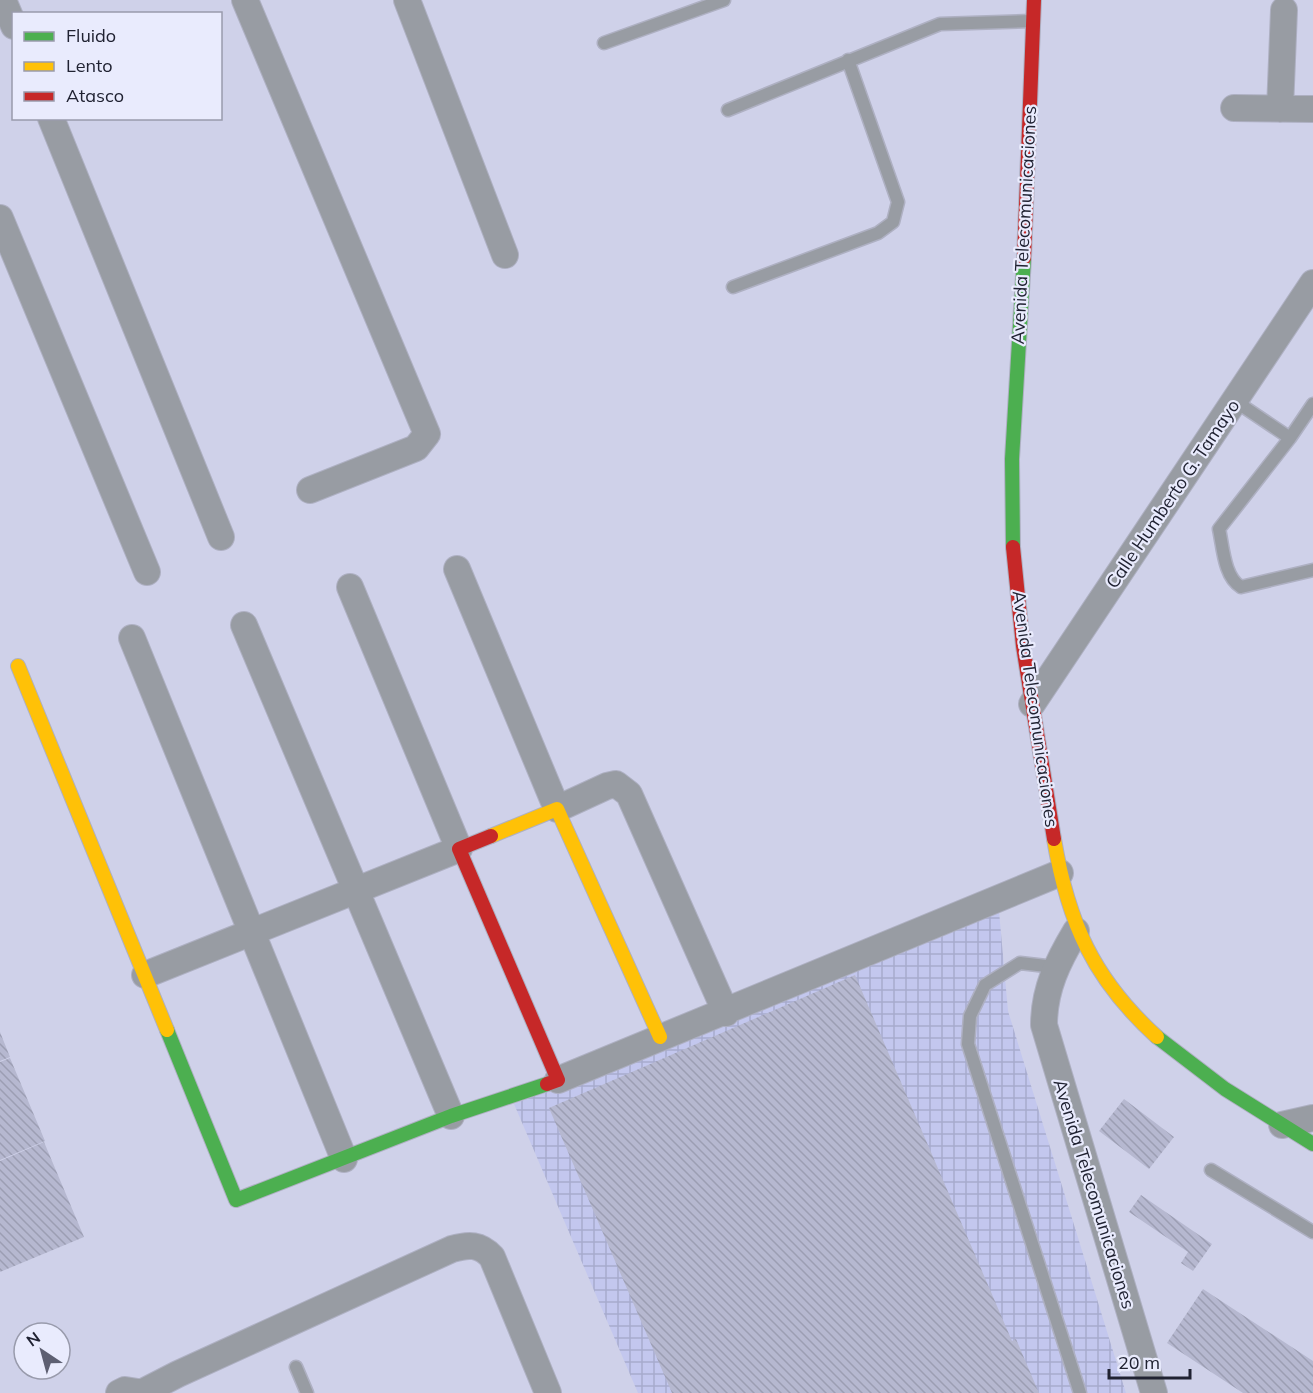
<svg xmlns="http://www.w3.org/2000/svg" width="1313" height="1393" viewBox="0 0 1313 1393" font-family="Mulish,sans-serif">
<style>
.industrial{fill:url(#industrial-grid)}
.building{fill:url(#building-back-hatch)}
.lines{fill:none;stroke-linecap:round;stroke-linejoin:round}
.lane-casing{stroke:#aeb0c2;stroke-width:15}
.street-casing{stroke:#aeb0c2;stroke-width:28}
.fast-casing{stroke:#aeb0c2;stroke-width:16}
.slow-casing{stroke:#aeb0c2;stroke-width:16}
.jam-casing{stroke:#aeb0c2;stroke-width:16}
.lane{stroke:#989ca3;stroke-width:12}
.street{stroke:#989ca3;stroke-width:26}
.fast{stroke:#4caf50;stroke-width:14}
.slow{stroke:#ffc107;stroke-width:14}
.jam{stroke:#c62828;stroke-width:14}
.labels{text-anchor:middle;stroke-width:4.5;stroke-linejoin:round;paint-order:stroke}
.street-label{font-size:18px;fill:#202232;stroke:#e9ebfd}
</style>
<defs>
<pattern id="industrial-grid" width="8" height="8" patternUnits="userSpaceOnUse" patternTransform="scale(1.5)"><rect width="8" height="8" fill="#c3c7ee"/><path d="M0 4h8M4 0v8" fill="none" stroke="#a7abcd"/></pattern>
<pattern id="building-back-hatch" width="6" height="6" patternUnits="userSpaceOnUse" patternTransform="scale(1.5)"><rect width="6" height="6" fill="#b6b8d0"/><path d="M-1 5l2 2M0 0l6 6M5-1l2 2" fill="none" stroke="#9c9eb3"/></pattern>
</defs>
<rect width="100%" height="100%" fill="#cfd1e9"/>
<!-- industrial -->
<path class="industrial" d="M999 911 1008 1011 1126 1393H638L514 1104Z"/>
<!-- building -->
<path class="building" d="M855 975 1012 1341 1016 1339 1039 1393H672L549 1108Z
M0 1032 10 1057 0 1061Z
M10 1058 45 1141 0 1160V1062Z
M1124 1099 1174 1137 1149 1169 1099 1131Z
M44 1142 84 1237 0 1272V1161Z
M1141 1195 1212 1244 1193 1271 1181 1263 1188 1252 1129 1212Z
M1203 1289 1313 1361V1393H1243L1167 1343Z"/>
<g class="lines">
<!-- lane casing -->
<g class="lane-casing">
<path id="lane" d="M604 43 724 0
M728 110 940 24 1031 21
M733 287 878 233 893 222 898 202 848 60
M1235 401 1290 438
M1313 404 1290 438 1219 529C1223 547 1224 577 1241 587L1313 570
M1055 967 1020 963 985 985 970 1016 968 1044 1080 1393
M1211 1170 1313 1232
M296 1367 307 1393"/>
</g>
<!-- street casing -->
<g class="street-casing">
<path id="street" d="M3 0 14 26
M245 0 427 434 416 448 310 490
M407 0 505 255
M1234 108 1313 109
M1280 109 1284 10
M51 118 221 537
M0 218 147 572
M457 569 557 809 607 786 616 784 629 794 726 1013
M244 625 451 1116
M132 638 344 1159
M1032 704 1313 283
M1076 931C1058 961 1044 989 1044 1025L1154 1393
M145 975 459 849 350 587
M558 1080 1060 873
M1282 1125 1313 1118
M143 1392 178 1374 452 1249C469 1244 480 1244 492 1257L548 1393
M119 1393 125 1390 144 1393"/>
</g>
<!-- fast casing -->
<g class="fast-casing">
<path id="fast" d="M1013 547 1012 459 1024 258
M167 1030 236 1200 451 1116 547 1084
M1157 1037 1225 1089 1313 1144"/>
</g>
<!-- slow casing -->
<g class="slow-casing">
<path id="slow" d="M18 666 167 1030
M491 836 557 809 660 1037
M1054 839C1068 922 1093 979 1157 1037"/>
</g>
<!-- jam casing -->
<g class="jam-casing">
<path id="jam" d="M1024 258 1034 0
M1013 547 1023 646 1054 839
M491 836 459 849 558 1080 547 1084"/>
</g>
<!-- lane -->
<use href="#lane" class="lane"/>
<!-- street -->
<use href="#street" class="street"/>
<!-- fast -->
<use href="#fast" class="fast"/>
<!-- slow -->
<use href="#slow" class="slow"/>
<!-- jam -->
<use href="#jam" class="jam"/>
</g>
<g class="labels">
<!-- street labels -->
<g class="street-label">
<text transform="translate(1024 225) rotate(-87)" y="6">Avenida Telecomunicaciones</text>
<text transform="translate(1173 494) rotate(-56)" y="6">Calle Humberto G. Tamayo</text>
<text transform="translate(1035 709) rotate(82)" y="6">Avenida Telecomunicaciones</text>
<text transform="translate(1094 1194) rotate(73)" y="6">Avenida Telecomunicaciones</text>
</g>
</g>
<!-- legend -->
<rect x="12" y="12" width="210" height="108" fill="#e9ebfd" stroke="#999bac" stroke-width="1.5"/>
<rect x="24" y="32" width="30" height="9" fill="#4caf50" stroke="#999bac" stroke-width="1.5"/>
<text x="66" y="42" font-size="18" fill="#202232">Fluido</text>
<rect x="24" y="62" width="30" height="9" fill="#ffc107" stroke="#999bac" stroke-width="1.5"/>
<text x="66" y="72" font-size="18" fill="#202232">Lento</text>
<rect x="24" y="92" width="30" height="9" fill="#c62828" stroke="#999bac" stroke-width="1.5"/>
<text x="66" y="102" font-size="18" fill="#202232">Atasco</text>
<!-- north arrow -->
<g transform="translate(42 1351) rotate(324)"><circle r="28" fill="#e9ebfd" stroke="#999bac" stroke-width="1.5"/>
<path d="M0-4.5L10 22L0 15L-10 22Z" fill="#5d5f72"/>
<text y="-9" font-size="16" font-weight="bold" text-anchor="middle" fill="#202232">N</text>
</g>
<!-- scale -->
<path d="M1109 1369v9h81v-9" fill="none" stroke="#202232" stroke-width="3"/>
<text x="1118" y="1369" font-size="18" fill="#202232" stroke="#e9ebfd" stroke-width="4.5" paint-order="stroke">20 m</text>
</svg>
